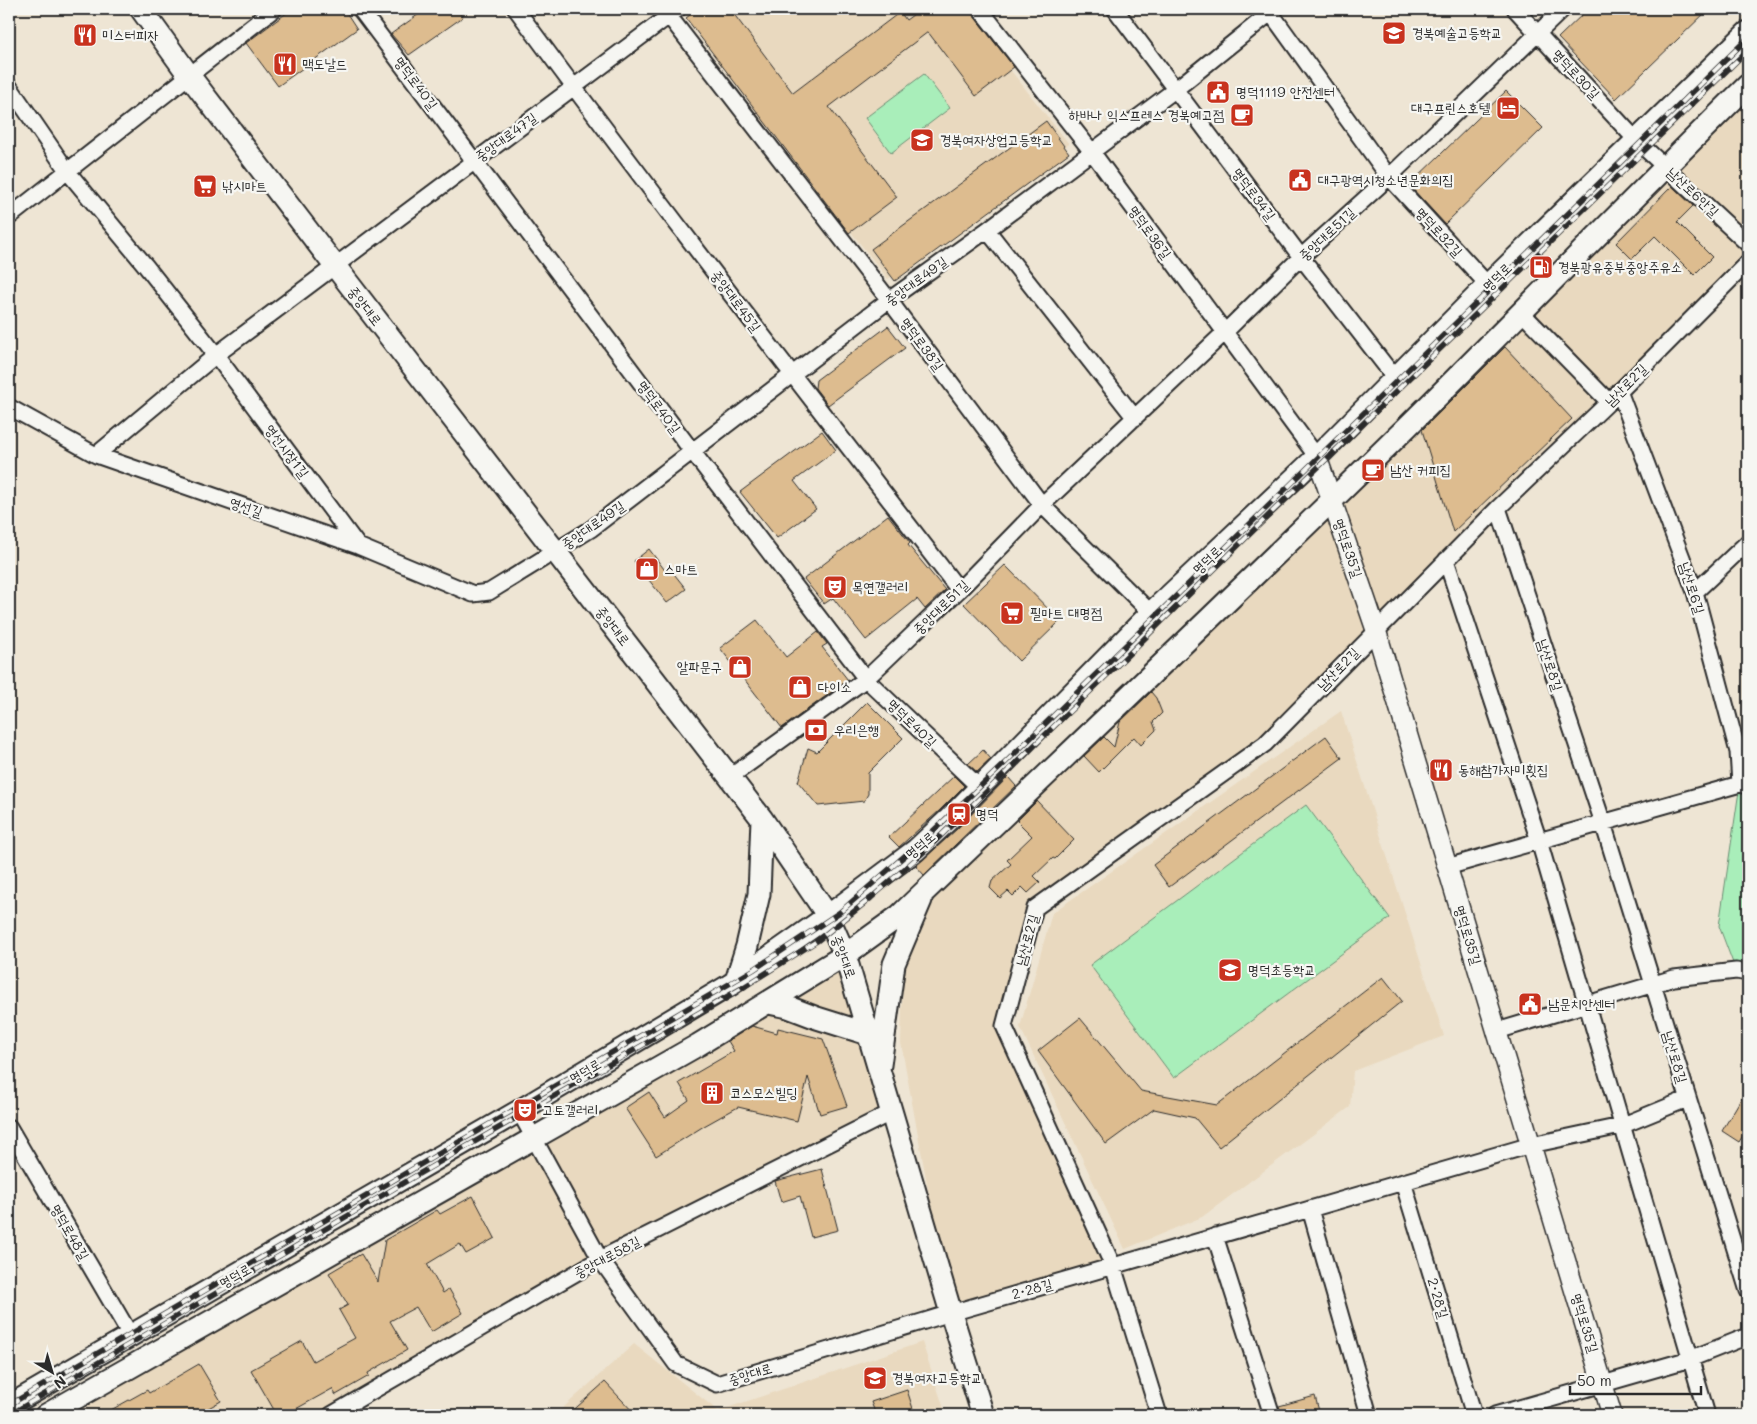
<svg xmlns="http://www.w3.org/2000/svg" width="1757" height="1424" viewBox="0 0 1757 1424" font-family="Mali,'Poor Story',sans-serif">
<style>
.built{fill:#e9d9bf}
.green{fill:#a9eeba;stroke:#6a8c72}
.building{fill:#ddbc8f;stroke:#2b2b2b}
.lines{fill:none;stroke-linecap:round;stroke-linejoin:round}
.minor-casing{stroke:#2b2b2b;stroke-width:19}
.tertiary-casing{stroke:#2b2b2b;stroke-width:22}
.secondary-casing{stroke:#2b2b2b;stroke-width:25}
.minor{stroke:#f6f6f2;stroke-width:15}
.tertiary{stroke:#f6f6f2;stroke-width:19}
.secondary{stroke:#f6f6f2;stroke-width:21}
.rail-casing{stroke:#2b2b2b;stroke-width:5.5}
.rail{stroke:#f6f6f2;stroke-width:4;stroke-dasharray:11;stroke-linecap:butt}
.labels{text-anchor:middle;stroke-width:4.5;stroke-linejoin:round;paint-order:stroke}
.poi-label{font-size:14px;fill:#2b2b2b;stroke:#f6f6f2;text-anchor:start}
.street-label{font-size:14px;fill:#2b2b2b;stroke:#f6f6f2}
</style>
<rect width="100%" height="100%" fill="#eee5d4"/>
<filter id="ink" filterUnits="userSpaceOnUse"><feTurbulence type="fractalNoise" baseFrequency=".02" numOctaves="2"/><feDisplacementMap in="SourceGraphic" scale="10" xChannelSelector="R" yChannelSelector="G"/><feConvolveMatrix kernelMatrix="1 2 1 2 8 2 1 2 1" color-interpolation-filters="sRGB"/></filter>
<g filter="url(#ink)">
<!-- built -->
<path class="built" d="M694 9H962L1069 144 888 279 775 136H777L765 124 686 18V15Z
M1748 79V262L1265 744 1035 908 1004 1026 1113 1266 951 1313 901 1043 904 939 924 892Z
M1341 711 1444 1036 1353 1071 1350 1107 1202 1217 1125 1249 1020 1027 1052 913Z
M845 955 892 1112 600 1259 331 1415H45Z
M922 1342 946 1415H555L634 1344 718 1411Z"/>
<!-- green -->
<path class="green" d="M924 74 950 108 891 153 865 118Z
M1740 784 1748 786V973L1736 971 1719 926Z
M1306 805 1390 918 1174 1078 1090 965Z"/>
<!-- building -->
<path class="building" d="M292 9H344L357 29 278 86 246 43Z
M426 9H456L463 17 409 55 391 34Z
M698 9H730L793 93 900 12 906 20 921 9H970L973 15 1014 67 976 96 928 32 829 107 897 197 849 233 686 18Z
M1588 9H1709L1616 99 1558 38Z
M1506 91 1543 128 1445 224 1409 185Z
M1046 121 1069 153 895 281 871 249Z
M1672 186 1693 206 1677 222 1712 257 1694 275 1655 236 1632 259 1616 243Z
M888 326 905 348 828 405 815 388 816 380Z
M1505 347 1572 419 1453 532 1422 430Z
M822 431 836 450 794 481 816 509 777 538 740 492Z
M888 515 910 543 908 545 945 590 925 609 917 599 866 640 833 598 824 604 804 579Z
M649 549 667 573 671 570 686 589 667 603 634 561Z
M1005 565 1060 621 1019 661 964 604Z
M757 620 786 657 818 632 827 644 822 647 848 680 782 728 720 648Z
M1151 692 1156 698 1162 713 1153 722 1156 730 1141 745 1134 737 1099 772 1084 756 1104 737 1114 747 1120 722Z
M867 702 903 738 868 773V794L864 801 818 806 798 782 808 748 817 752Z
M1326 736 1342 758 1169 887 1153 865Z
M983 750 991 759 977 772 968 764Z
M954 776 964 786 939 811 899 847 889 837Z
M1008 777 1016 786 924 875 916 866 957 829Z
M1037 801 1074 840 1055 859 1053 858 1034 876 1040 882 1028 893 1022 887 1013 896 1008 891 1000 898 990 888 992 881 1011 864 1007 860 1032 836 1017 821Z
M1383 977 1402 1001 1219 1147 1195 1118 1154 1109 1106 1144 1038 1051 1080 1018 1141 1091 1217 1105Z
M752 1026 777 1033 778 1028 823 1039 847 1106 820 1114 808 1077 797 1121 738 1107 704 1126 656 1156 625 1108 649 1092 665 1117 689 1100 679 1083 734 1051 728 1041Z
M1748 1087V1127L1739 1142 1722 1131Z
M822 1169 838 1230 811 1237 800 1196 781 1202 775 1181Z
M473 1196 495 1238 466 1254 460 1244 427 1264 443 1293 449 1289 463 1313 431 1332 416 1307 390 1321 407 1350 368 1373 369 1376 336 1395 332 1389 285 1415H277L251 1370 302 1341 313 1361 355 1338 339 1310 348 1305 329 1273 361 1254 378 1282 385 1240 437 1210 440 1214Z
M199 1364 221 1401 196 1415H102L147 1390 149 1393Z
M605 1382 636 1415H568Z
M907 1390 915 1415H876L871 1402Z
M1315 1396 1320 1415H1281L1279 1406Z"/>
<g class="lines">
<!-- minor casing -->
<g class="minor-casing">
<path id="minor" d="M360 9 692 451 866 679 979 787
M516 9C660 205 810 397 959 590
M980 9 1092 152 1317 457
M1115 9 1301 257 1395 378
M1268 9 1389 177 1488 285
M1515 9 1637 141 1748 244
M669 16 889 300 1042 505 1151 613
M9 86 68 172 145 265 216 355 358 546
M9 217 274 9
M987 230 1135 418
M1522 313 1609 402
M1619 391 1695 592 1738 752 1740 784
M9 407 96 455 358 546 473 594 489 592 591 529 889 300 987 230 1176 89 1275 9
M96 455 216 355 678 9
M1498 508 1603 823 1748 1291
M1446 560 1539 841 1707 1415
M1695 592 1748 542
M730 777 866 679 959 590 1042 505 1224 333 1301 257 1389 177 1563 9
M1447 867 1740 784 1748 786
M1497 1031 1674 978 1736 971 1748 973
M519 1111 600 1259 676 1364 717 1384 951 1313 1531 1145 1621 1126 1687 1099
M9 1127 131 1336
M1403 1182 1474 1415
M1310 1209 1369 1415
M1215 1236 1272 1415
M331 1415 600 1259 892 1112
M1159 1415 1113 1266 1004 1026 1035 908 1265 744 1498 508 1609 402 1748 262
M1495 1415 1690 1359 1748 1336"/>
</g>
<!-- tertiary casing -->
<g class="tertiary-casing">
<path id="tertiary" d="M1317 457 1376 630 1612 1415"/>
</g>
<!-- secondary casing -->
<g class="secondary-casing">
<path id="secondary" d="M141 9 188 74 335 266 762 819 828 916 845 955 951 1313 983 1415
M736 981 747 946 759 894 762 819
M769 1003 788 1007 817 1018 868 1034
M880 1065 894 964 921 900
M9 1406 519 1111 730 985 828 916 916 850 948 820 1151 613 1317 457 1488 285 1748 32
M46 1415 698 1045 845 955 899 916C1069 753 1239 592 1407 427 1521 314 1633 198 1748 85"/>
</g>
<!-- minor -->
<use href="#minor" class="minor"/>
<!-- tertiary -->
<use href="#tertiary" class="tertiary"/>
<!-- secondary -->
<use href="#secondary" class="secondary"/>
<!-- rail casing -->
<g class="rail-casing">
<path id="rail" d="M9 1405 753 970 840 912 932 832 1007 761 1748 38
M9 1415 417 1175 742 988 817 941 871 898 926 850 1135 648 1273 511 1748 50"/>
</g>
<!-- rail -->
<use href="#rail" class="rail"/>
</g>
</g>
<!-- icons -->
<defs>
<g id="school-square" transform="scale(1.25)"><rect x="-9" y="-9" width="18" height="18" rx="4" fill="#c8321e" stroke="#f6f6f2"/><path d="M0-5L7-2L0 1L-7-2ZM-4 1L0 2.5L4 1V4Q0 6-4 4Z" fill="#fff"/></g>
<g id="restaurant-square" transform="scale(1.25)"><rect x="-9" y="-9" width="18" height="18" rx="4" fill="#c8321e" stroke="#f6f6f2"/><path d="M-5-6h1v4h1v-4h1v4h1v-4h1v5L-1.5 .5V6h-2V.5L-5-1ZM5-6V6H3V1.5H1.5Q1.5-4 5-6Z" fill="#fff"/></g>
<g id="civic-square" transform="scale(1.25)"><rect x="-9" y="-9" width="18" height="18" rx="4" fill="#c8321e" stroke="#f6f6f2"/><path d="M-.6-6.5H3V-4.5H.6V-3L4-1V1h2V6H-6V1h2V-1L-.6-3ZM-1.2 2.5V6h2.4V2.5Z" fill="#fff"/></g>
<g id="hotel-square" transform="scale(1.25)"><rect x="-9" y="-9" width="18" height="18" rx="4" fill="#c8321e" stroke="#f6f6f2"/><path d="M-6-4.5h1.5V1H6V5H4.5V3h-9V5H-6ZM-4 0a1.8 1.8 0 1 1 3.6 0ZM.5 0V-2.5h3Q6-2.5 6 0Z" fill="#fff"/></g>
<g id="cafe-square" transform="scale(1.25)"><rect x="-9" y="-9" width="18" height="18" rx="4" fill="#c8321e" stroke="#f6f6f2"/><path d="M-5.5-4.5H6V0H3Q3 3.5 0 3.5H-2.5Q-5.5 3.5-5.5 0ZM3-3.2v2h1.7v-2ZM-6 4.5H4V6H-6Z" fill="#fff"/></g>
<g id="supermarket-square" transform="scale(1.25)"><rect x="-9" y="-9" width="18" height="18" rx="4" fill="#c8321e" stroke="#f6f6f2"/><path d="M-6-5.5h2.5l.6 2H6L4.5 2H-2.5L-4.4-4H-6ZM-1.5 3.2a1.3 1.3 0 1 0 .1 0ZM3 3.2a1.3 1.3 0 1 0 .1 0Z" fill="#fff"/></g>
<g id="fuel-square" transform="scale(1.25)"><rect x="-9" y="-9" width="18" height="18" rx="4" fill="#c8321e" stroke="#f6f6f2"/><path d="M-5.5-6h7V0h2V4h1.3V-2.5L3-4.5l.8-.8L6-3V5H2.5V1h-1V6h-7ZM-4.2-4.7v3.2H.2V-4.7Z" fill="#fff"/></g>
<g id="shop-square" transform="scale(1.25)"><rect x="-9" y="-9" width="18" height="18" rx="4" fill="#c8321e" stroke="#f6f6f2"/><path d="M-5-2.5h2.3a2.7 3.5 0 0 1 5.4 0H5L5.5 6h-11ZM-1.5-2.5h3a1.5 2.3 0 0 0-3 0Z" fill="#fff"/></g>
<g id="theatre-square" transform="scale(1.25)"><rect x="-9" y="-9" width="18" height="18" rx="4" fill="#c8321e" stroke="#f6f6f2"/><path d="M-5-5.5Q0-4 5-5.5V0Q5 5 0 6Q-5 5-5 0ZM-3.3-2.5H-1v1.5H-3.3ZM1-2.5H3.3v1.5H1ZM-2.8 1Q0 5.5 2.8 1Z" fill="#fff"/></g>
<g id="bank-square" transform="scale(1.25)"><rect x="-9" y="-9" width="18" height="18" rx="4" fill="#c8321e" stroke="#f6f6f2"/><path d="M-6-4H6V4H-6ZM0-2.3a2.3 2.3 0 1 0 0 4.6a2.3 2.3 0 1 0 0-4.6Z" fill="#fff"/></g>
<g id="station-square" transform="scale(1.25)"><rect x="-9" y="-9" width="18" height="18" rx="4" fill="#c8321e" stroke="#f6f6f2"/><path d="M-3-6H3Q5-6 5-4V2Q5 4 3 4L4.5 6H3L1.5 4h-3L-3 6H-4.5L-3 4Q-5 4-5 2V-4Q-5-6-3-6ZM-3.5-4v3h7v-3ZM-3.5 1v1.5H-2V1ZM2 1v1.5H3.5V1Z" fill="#fff"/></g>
<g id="building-square" transform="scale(1.25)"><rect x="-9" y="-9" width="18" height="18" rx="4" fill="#c8321e" stroke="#f6f6f2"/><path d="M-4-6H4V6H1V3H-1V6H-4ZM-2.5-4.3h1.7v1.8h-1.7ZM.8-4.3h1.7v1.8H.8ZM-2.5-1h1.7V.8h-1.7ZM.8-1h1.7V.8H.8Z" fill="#fff"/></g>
</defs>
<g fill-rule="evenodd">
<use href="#school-square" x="1394" y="33"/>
<use href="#restaurant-square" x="85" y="35"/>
<use href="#restaurant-square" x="285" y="64"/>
<use href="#civic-square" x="1218" y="92"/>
<use href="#hotel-square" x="1508" y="108"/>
<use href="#cafe-square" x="1242" y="115"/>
<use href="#school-square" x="922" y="140"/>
<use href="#civic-square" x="1300" y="180"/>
<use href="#supermarket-square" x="205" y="186"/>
<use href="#fuel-square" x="1541" y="267"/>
<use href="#cafe-square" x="1373" y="470"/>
<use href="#shop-square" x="647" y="569"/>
<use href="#theatre-square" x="835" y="587"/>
<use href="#supermarket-square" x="1012" y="613"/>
<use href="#shop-square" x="740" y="667"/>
<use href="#shop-square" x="800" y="687"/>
<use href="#bank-square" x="816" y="730"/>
<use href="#restaurant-square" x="1441" y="770"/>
<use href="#station-square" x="959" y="814"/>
<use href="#school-square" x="1230" y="970"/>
<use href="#civic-square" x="1530" y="1004"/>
<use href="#building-square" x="712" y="1093"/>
<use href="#theatre-square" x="525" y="1110"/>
<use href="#school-square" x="875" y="1378"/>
</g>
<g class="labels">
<!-- poi labels -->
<g class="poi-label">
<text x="1412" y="38">경북예술고등학교</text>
<text x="102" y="40">미스터피자</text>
<text x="302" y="69">맥도날드</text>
<text x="1236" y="97">명덕1119 안전센터</text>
<text x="1490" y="113" text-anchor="end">대구프린스호텔</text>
<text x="1224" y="120" text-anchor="end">하바나 익스프레스 경북예고점</text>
<text x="940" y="145">경북여자상업고등학교</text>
<text x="1318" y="185">대구광역시청소년문화의집</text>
<text x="222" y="191">낚시마트</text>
<text x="1558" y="272">경북광유중부중앙주유소</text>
<text x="1390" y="475">남산 커피집</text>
<text x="664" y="574">스마트</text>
<text x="852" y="592">목연갤러리</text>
<text x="1030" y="618">필마트 대명점</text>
<text x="722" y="672" text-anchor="end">알파문구</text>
<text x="818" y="692">다이소</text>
<text x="834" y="735">우리은행</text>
<text x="1458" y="775">동해참가자미횟집</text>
<text x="976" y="819">명덕</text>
<text x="1248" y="975">명덕초등학교</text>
<text x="1548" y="1009">남문치안센터</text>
<text x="730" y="1098">코스모스빌딩</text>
<text x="542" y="1115">고토갤러리</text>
<text x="892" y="1383">경북여자고등학교</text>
</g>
<!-- street labels -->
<g class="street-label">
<text transform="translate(1576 74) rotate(47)" y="5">명덕로30길</text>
<text transform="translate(416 83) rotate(53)" y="5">명덕로40길</text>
<text transform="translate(506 137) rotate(-36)" y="5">중앙대로47길</text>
<text transform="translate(1693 192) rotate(43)" y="5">남산로6안길</text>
<text transform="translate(1254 194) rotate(53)" y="5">명덕로34길</text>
<text transform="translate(1150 232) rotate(54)" y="5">명덕로36길</text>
<text transform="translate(1439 232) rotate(47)" y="5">명덕로32길</text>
<text transform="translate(1327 234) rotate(-43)" y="5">중앙대로51길</text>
<text transform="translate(1497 277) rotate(-44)" y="5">명덕로</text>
<text transform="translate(916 281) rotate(-36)" y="5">중앙대로49길</text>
<text transform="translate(736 301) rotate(53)" y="5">중앙대로45길</text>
<text transform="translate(365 306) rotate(52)" y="5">중앙대로</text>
<text transform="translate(922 344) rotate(53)" y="5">명덕로38길</text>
<text transform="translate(1626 385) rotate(-45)" y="5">남산로2길</text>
<text transform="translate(659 407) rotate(53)" y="5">명덕로40길</text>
<text transform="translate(287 451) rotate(53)" y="5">영선시장1길</text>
<text transform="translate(246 507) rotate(19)" y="5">영선길</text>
<text transform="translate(593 525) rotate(-35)" y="5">중앙대로49길</text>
<text transform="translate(1348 548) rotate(71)" y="5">명덕로35길</text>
<text transform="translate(1207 560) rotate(-43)" y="5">명덕로</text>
<text transform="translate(1692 588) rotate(72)" y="5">남산로6길</text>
<text transform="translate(941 607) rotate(-44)" y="5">중앙대로51길</text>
<text transform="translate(613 626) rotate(52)" y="5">중앙대로</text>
<text transform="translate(1550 665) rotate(72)" y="5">남산로8길</text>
<text transform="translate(1338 669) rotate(-46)" y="5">남산로2길</text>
<text transform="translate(912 723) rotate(44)" y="5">명덕로40길</text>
<text transform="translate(920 845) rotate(-40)" y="5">명덕로</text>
<text transform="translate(1468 935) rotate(73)" y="5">명덕로35길</text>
<text transform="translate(1027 940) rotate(-75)" y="5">남산로2길</text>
<text transform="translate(844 957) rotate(70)" y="5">중앙대로</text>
<text transform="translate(1675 1057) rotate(73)" y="5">남산로8길</text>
<text transform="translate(585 1071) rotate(-31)" y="5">명덕로</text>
<text transform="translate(70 1232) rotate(60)" y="5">명덕로48길</text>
<text transform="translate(607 1257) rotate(-28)" y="5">중앙대로58길</text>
<text transform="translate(235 1276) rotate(-30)" y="5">명덕로</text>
<text transform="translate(1032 1289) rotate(-16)" y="5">2·28길</text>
<text transform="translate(1438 1298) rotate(73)" y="5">2·28길</text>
<text transform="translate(1585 1323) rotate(73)" y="5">명덕로35길</text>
<text transform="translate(750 1374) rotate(-17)" y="5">중앙대로</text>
</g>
</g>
<!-- margin -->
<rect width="1757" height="1424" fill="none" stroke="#f6f6f2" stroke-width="30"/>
<rect x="15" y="15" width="1727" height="1394" fill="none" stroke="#2b2b2b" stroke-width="2" filter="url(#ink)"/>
<!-- north arrow -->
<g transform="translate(52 1372) rotate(142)" stroke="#f6f6f2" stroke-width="4" paint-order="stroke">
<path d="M0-4L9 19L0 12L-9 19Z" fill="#2b2b2b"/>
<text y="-8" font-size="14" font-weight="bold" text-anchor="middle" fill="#2b2b2b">N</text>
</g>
<!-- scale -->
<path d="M1570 1386v8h131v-8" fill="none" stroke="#2b2b2b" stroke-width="2.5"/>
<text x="1577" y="1386" font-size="15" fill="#2b2b2b" stroke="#f6f6f2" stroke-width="4" paint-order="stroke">50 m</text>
</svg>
